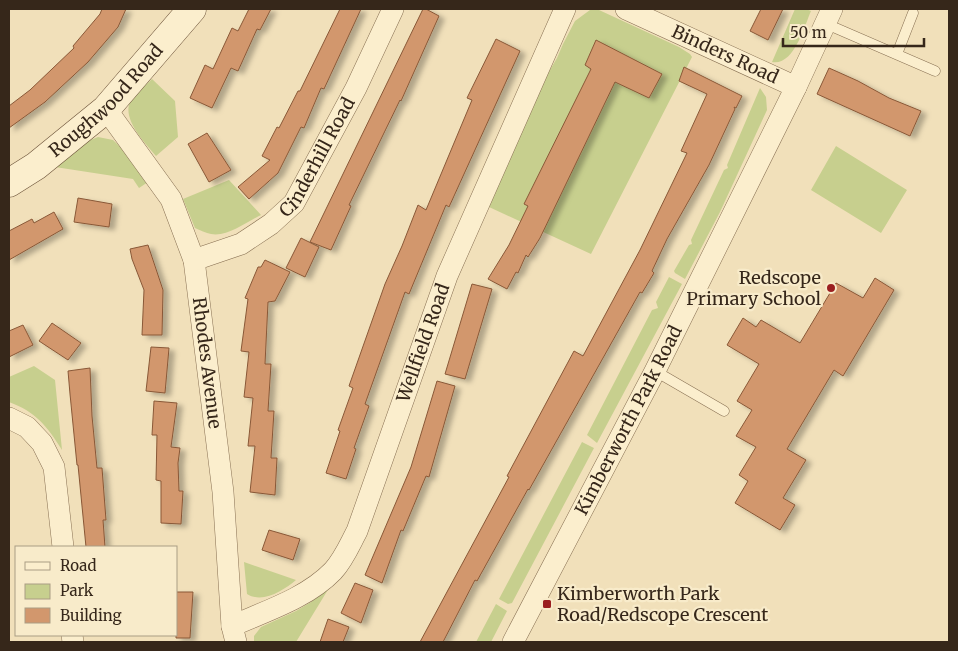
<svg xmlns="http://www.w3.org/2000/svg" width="958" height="651" viewBox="0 0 958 651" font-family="Merriweather,serif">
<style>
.green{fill:#c7cf8e}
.building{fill:#d2976d;stroke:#895837;filter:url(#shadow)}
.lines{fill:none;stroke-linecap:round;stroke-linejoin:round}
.lane-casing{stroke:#887053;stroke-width:11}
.street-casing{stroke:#887053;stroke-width:22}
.secondary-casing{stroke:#6a5037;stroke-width:29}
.lane{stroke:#fbeecd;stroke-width:10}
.street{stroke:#fbeecd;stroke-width:21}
.secondary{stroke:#fbeecd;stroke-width:28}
.poi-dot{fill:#9b1f20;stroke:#f8ebca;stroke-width:2}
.labels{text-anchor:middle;stroke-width:4.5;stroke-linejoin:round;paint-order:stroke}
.street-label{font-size:18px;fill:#36271a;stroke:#f8ebca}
.poi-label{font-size:18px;fill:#36271a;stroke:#f8ebca;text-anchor:end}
</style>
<defs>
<filter id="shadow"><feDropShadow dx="5.5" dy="3" stdDeviation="2.5" flood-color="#0004"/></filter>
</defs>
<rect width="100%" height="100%" fill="#f1e0ba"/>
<!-- green -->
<path class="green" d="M795 9H806L811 11C804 27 794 66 772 62Z
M590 10H599L679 47 690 54 692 57 591 254 489 207 544 80 557 58 563 44 575 21Z
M152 79 175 101 178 137 156 156C146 144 122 120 130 102 134 94 146 85 152 79Z
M760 88 766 97 767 110 720 212 685 279 675 273 674 271 689 245 692 244 691 240 724 170 728 168 727 165Z
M98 137 113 140 133 159 148 182 139 188 133 179 55 167 88 141Z
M836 146 907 190 881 233 811 190Z
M229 180 261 215C246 222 228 237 211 234 206 233 200 230 195 228L183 199Z
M669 277 682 284 597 443 587 435 652 310 658 308 656 302Z
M34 366 55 380 62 450C47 426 36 412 9 402V377Z
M582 442 594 448 512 603 508 604 499 599Z
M244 562 296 580C284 590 263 604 247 594Z
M328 588H329L296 642H254V636L261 627 296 611 311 602Z
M496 604 507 611 491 642H476Z"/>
<!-- building -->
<path class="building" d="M102 9H126L118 27 88 62 45 102 9 128V106L30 90 74 48 73 46 100 14Z
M249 9H271L260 30 257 29 238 71 231 68 212 108 190 98 205 65 213 69 232 28 238 31Z
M340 9H361L324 89 321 88 304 128 301 127 278 173 249 199 238 187 270 160 262 156 277 127 279 128 298 91H300Z
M423 9H426L439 16 401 101 400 100 349 205 351 206 331 250 310 242Z
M761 9H783L768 40 750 31Z
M496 39 520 51 449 207 446 205 409 294 405 292 365 404 369 406 354 448 356 449 346 479 326 473 340 431 338 430 353 388 349 386 385 284 402 246 418 205 426 210 472 100 467 98Z
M596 40 662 74 649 98 615 82 540 238 528 257 526 255 518 273 516 272 507 289 488 279 509 245 528 206 524 204 591 69 585 65Z
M684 67 742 96 736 108 734 107 735 109 709 165 667 239 652 271 654 273 642 293 640 292 529 490 528 489 477 581 475 580 443 642H420L509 477 507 476 574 351 583 356 640 250 687 153 681 151 707 94 679 81Z
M829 68 858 81 889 98 921 111 910 136 817 94Z
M207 133 231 170 209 182 188 144Z
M78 198 112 204 109 227 74 222Z
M54 212 63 229 9 260V231L32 219 34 223Z
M301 238 319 247 305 277 286 268Z
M148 245 163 290 162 335H142L144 290 132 259 130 249Z
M265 260 290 272 275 301 268 302 265 364H271L268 411H274L271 458H277L275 495 250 492 255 446H248L253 398 244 397 249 352 241 351 248 299 245 298 258 267H261Z
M875 278 894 290 843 376 834 370 787 449 806 460 783 498 795 505 780 530 735 503 748 481 739 475 756 447 736 436 752 410 737 401 759 364 727 345 743 318 756 327 761 320 800 343 836 283 863 298Z
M472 284 492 289 465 379 445 374Z
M52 323 81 343 68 360 39 341Z
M23 325 33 345 9 357V331Z
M151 347 169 348 165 393 146 391Z
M90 368 92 416 97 468H102L106 520H103L105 547H86L78 465H77L70 394 68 371Z
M437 381 455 386 429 477 426 476 403 531 401 530 382 583 365 575 411 467Z
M154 401 177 403 171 447 180 448 178 463 179 491H183L181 524 161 523V481L156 480 157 435H152Z
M269 530 300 539 293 560 262 550Z
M355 583 373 590 361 623 341 613Z
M176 592H193L190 638H176Z
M328 619 349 627 343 642H320Z"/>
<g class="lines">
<!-- lane casing -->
<g class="lane-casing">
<path id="lane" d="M824 23 935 71
M897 54 913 13
M655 371 724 411"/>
</g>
<!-- street casing -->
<g class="street-casing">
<g id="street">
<path id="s1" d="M626 9 796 87"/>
<path id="s2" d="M106 109 171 199 194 260 223 492 232 626 236 642"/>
<path id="s3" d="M194 260 241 244 271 224 294 203 356 88 393 9"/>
<path d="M9 418 27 427 42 443 54 467 63 547"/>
<path id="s4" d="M232 626C266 611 307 598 333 571 344 559 350 544 357 531L447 276 565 9"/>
<path d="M72 635 73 642"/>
<path id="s5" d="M513 642 655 371 796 87 832 9"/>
</g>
</g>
<!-- secondary casing -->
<g class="secondary-casing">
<g id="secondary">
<path id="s6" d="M9 183 36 166 106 109 192 9"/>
</g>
</g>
<!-- lane -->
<use href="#lane" class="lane"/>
<!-- street -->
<use href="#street" class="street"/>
<!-- secondary -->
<use href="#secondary" class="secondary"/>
</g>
<!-- markers -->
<g class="poi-dot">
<circle cx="831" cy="288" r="5"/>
<rect x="542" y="599" width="10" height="10" rx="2.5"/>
</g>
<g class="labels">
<!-- street labels -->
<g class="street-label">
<text dy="6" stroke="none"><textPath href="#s1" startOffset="109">Binders Road</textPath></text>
<text dy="6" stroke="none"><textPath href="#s6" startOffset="128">Roughwood Road</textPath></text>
<text dy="6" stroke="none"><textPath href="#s3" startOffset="168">Cinderhill Road</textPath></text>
<text dy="6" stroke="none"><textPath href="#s4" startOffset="362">Wellfield Road</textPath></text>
<text dy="6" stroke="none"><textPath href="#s2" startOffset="280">Rhodes Avenue</textPath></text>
<text dy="6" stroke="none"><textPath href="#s5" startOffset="250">Kimberworth Park Road</textPath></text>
</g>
<!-- poi labels -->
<g class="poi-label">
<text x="821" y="284">Redscope<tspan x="821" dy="21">Primary School</tspan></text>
<text x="557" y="600" text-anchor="start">Kimberworth Park<tspan x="557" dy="21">Road/Redscope Crescent</tspan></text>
</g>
</g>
<!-- border -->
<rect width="958" height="651" fill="none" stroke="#36271a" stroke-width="20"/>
<!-- legend -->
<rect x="15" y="546" width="162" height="90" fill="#f8ebca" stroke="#aa9d84"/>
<rect x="25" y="562" width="25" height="8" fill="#fbeecd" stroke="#aa9d84"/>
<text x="60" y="571" font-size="15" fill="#36271a">Road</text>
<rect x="25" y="584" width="25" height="15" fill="#c7cf8e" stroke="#aa9d84"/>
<text x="60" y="596" font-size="15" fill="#36271a">Park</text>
<rect x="25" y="608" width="25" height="15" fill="#d2976d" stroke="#aa9d84"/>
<text x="60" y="621" font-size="15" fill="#36271a">Building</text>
<!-- scale -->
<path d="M783 38v8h141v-8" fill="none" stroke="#36271a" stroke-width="2.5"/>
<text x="790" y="38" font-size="15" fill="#36271a" stroke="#f8ebca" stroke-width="4" paint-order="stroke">50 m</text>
</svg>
